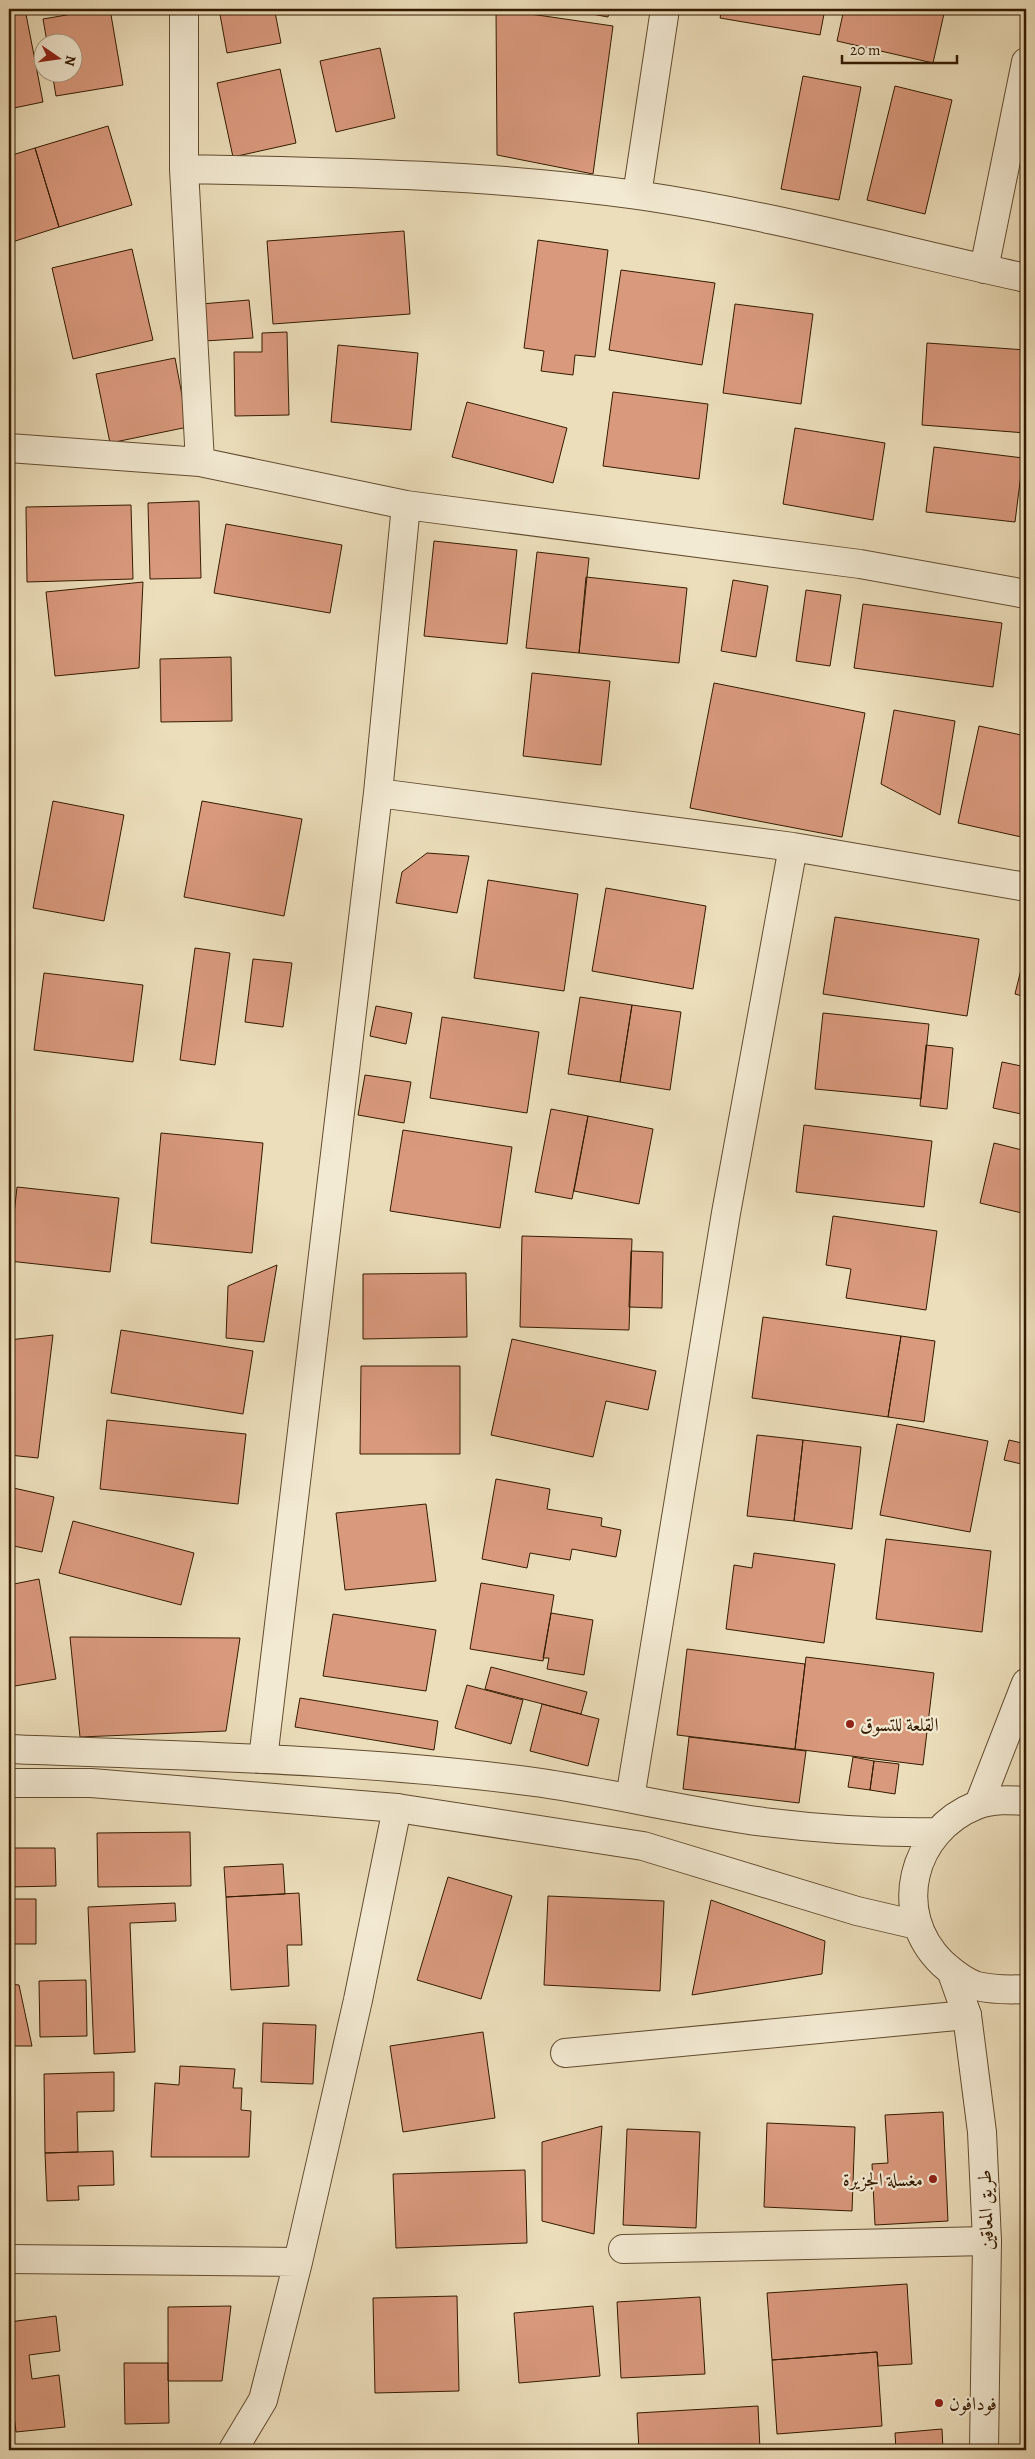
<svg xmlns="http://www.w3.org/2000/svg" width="1035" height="2459" viewBox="0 0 1035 2459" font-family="Alegreya,Amiri,serif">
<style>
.building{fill:#d9997d;stroke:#341b00}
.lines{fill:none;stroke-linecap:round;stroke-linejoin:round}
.minor-casing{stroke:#624c2f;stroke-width:30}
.tertiary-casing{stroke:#624c2f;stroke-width:30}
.minor{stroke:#f3ead3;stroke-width:28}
.tertiary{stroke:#f3ead3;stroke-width:28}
.poi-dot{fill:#8f2418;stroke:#f3ead3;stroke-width:2}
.labels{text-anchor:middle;stroke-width:4.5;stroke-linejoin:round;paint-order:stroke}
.poi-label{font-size:19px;fill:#341b00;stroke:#f3ead3;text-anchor:start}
.street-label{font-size:19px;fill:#341b00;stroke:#f3ead3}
</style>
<rect width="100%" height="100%" fill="#ecdebb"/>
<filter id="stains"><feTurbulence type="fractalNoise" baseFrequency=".004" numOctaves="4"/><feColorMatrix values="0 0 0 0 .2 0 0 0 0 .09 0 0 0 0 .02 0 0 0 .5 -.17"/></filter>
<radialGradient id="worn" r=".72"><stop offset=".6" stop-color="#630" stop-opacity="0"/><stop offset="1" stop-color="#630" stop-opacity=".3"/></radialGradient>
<!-- building -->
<path class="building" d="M9 9H25L43 102 9 109Z
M102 9H110L123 85 56 96 52 72H72V42H47L43 19Z
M219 9H259L261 14 275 12 281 43 227 53Z
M496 9 613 26 593 174 497 155Z
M577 9H610L608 17 576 11Z
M722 9H825L820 35 720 18Z
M844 9H945L933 63 837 41Z
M380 48 395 118 336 132 320 61Z
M280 69 296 143 233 157 217 83Z
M803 76 861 87 839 200 781 189Z
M895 86 952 100 925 214 867 200Z
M108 126 132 205 59 227 35 148Z
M35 148 59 227 9 243V156Z
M404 231 410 314 273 324 267 241Z
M538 240 608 250 595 357 575 355 573 375 541 371 544 351 524 348Z
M132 249 153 340 73 359 52 268Z
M621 270 715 283 702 365 609 350Z
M249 300 253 338 204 341 201 304Z
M735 304 813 314 801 404 723 393Z
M287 332 289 415 235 416 234 352H262V333Z
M927 343 1026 350V433L922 425Z
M338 345 418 353 411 430 331 422Z
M175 358 188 427 110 443 96 374Z
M613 392 708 404 699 479 603 466Z
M467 402 567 428 553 483 452 457Z
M795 428 885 443 873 520 783 504Z
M934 447 1023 458 1015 522 926 512Z
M199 501 201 578 150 579 148 503Z
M131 505 133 579 27 582 26 507Z
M226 524 342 545 330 613 214 593Z
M434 541 517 550 507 644 424 636Z
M537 552 589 558 579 653 526 648Z
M586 577 687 588 679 663 579 653Z
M733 580 768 586 756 657 721 651Z
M143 582 139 668 55 676 46 592Z
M806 590 841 595 830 666 796 661Z
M863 604 1002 623 993 687 854 668Z
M231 657 232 721 161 722 160 659Z
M532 673 610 681 601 765 523 756Z
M714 683 865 713 842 837 690 808Z
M894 710 955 721 940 815 881 784Z
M979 726 1026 736V838L958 823Z
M53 801 124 815 104 921 33 908Z
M202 801 302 819 284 916 184 897Z
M427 853 469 856 457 913 396 903 402 872Z
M488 880 578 894 564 991 474 978Z
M606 888 706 906 693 989 592 971Z
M835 917 979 939 967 1016 823 994Z
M195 948 230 953 215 1065 180 1060Z
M1026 949V997L1015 994Z
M253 959 292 963 283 1027 245 1022Z
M44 973 143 985 133 1062 34 1050Z
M580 997 632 1005 620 1082 568 1074Z
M632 1005 681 1012 670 1090 620 1082Z
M376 1006 412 1013 406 1044 370 1036Z
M823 1013 929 1024 921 1099 815 1089Z
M442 1017 539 1032 527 1113 430 1098Z
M926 1045 953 1048 947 1109 920 1106Z
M1002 1062 1026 1067V1115L993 1108Z
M365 1075 411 1082 404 1123 358 1115Z
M551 1109 588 1116 572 1199 535 1192Z
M588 1116 653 1129 639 1204 574 1191Z
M804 1125 932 1141 924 1207 796 1192Z
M403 1130 512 1147 500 1228 390 1211Z
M161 1133 263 1143 252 1253 151 1243Z
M994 1143 1026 1151V1214L980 1203Z
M17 1187 119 1198 110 1272 9 1261Z
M833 1216 937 1231 926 1310 846 1298 851 1269 826 1265Z
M522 1236 632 1239 629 1330 520 1327Z
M631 1251 663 1252 662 1308 629 1307Z
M277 1265 264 1342 226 1338 228 1286Z
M466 1273 467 1337 363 1339V1274Z
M763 1317 901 1336 888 1417 752 1398Z
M121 1330 253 1351 243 1414 111 1393Z
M53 1335 38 1458 9 1455V1340Z
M901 1336 935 1341 924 1422 888 1417Z
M512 1339 656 1371 648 1410 606 1401 593 1457 491 1435Z
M361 1366H460V1454H360Z
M107 1420 246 1434 238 1504 100 1489Z
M897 1424 988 1441 970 1532 880 1515Z
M757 1435 803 1440 794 1521 747 1516Z
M803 1440 861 1447 852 1529 794 1521Z
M1009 1440 1026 1444V1465L1004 1460Z
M496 1479 550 1489 547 1509 602 1518 601 1526 621 1530 616 1557 572 1549 570 1560 530 1553 527 1568 482 1559Z
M9 1487 54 1497 42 1552 9 1545Z
M426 1504 436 1581 345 1590 336 1513Z
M73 1521 194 1553 181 1605 59 1573Z
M886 1539 991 1551 982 1632 876 1619Z
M754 1553 835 1564 824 1643 726 1629 734 1565 752 1568Z
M39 1579 56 1679 9 1687V1585Z
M481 1583 554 1595 543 1661 470 1649Z
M551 1613 593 1620 584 1675 547 1669 549 1658H543Z
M333 1614 436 1630 426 1691 323 1676Z
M70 1637 240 1638 226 1731 80 1737Z
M687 1649 805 1664 795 1749 677 1735Z
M806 1657 934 1673 923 1765 795 1749Z
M491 1667 587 1692 581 1714 485 1689Z
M467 1685 523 1700 511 1744 455 1728Z
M300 1698 438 1721 434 1750 295 1727Z
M542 1704 599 1719 588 1766 530 1751Z
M689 1737 806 1751 799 1803 683 1789Z
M853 1757 874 1761 870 1790 848 1787Z
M874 1761 899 1764 895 1794 870 1790Z
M190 1832 191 1886 98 1887 97 1833Z
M9 1848H55L56 1886 9 1887Z
M283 1864 285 1894 226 1897 224 1867Z
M448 1877 512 1896 481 1999 417 1980Z
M299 1893 302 1945H287L289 1986 231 1990 226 1897Z
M548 1896 664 1901 660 1991 544 1985Z
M9 1899H36V1944H9Z
M711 1900 825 1941 822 1974 692 1995Z
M175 1903 176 1921 130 1923 135 2052 94 2054 88 1907Z
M86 1980 87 2036 40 2037 39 1981Z
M9 1984 19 1985 32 2046H9Z
M263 2023 316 2025 313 2084 261 2082Z
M483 2032 495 2118 403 2132 390 2046Z
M180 2066 235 2069 233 2088H242L241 2110 251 2111 249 2157H151L155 2083 179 2085Z
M114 2072V2111L77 2112 78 2152 45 2153 44 2074Z
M943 2112 948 2221 875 2225 872 2164 888 2163 885 2115Z
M767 2123 855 2127 852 2211 764 2207Z
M602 2126 594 2234 542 2221V2142Z
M627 2129 700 2132 696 2228 623 2225Z
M113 2151 114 2185 78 2186 79 2200 47 2201 45 2153Z
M525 2170 527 2243 396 2248 393 2174Z
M907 2284 912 2364 878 2366 877 2352 772 2360 767 2293Z
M457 2296 459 2391 375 2393 373 2298Z
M700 2297 705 2374 621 2378 617 2302Z
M231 2306 222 2381H168V2307Z
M593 2306 600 2376 519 2383 514 2313Z
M56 2316 60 2351 29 2355 32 2379 59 2375 65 2427 16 2432 11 2389H9V2322Z
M877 2352 882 2426 777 2434 772 2360Z
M124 2363H168L169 2423 125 2424Z
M758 2406 760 2450H639L637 2413Z
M942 2429 943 2450H896L895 2433Z"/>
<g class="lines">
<!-- minor casing -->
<g class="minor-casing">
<path id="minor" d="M184 9V169L200 462
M184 169C335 172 486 174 637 195 768 214 897 250 1026 278
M637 195 665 9
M984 269 1026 62
M9 448 200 462 406 505 860 564 1026 594
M378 793 793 847 1026 887
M263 1759 378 793 406 505
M630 1798 726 1213 793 847
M565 2053 967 2015
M623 2249 987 2241
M9 2259 298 2262
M233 2450 263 2400 298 2262 358 2000 397 1808"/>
</g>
<!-- tertiary casing -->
<g class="tertiary-casing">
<path id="tertiary" d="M9 1749C186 1756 366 1759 542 1783 616 1794 690 1812 764 1822 821 1829 879 1833 937 1832
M9 1783H91L397 1808 643 1846 857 1911 917 1925
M1026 1801C1010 1800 993 1799 977 1805 911 1831 891 1913 942 1963 952 1972 964 1982 977 1986 994 1990 1009 1990 1026 1989
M979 1804 1026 1683
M952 1973 967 2015 982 2132 987 2241 984 2450"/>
</g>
<!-- minor -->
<use href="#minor" class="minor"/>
<!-- tertiary -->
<use href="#tertiary" class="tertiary"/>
</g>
<!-- markers -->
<g class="poi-dot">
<circle cx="850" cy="1724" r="5"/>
<circle cx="933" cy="2179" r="5"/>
<circle cx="939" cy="2403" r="5"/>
</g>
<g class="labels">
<!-- poi labels -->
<g class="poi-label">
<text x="860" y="1731">القلعة للتسوق</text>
<text x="923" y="2186" text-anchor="end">مغسلة الجزيرة</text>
<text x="949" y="2410">فودافون</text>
</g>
<!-- street labels -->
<g class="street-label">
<text transform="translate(985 2210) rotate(-92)" y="7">طريق المعاقين</text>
</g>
</g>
<!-- margin -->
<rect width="1035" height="2459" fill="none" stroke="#ecdebb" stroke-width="30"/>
<rect x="10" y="10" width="1015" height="2439" fill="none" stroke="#341b00" stroke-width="2.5"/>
<rect x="15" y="15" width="1005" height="2429" fill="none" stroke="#341b00"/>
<!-- north arrow -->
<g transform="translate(58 58) rotate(103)"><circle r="24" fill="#f3ead3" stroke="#a7977f"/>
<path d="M0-4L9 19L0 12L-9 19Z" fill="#8f2418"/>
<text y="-8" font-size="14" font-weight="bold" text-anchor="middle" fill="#341b00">N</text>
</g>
<!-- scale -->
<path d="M842 55v8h115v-8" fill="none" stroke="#341b00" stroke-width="2.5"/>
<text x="850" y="55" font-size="15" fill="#341b00" stroke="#f3ead3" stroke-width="4" paint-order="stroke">20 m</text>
<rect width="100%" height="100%" filter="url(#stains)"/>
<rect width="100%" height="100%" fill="url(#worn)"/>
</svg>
